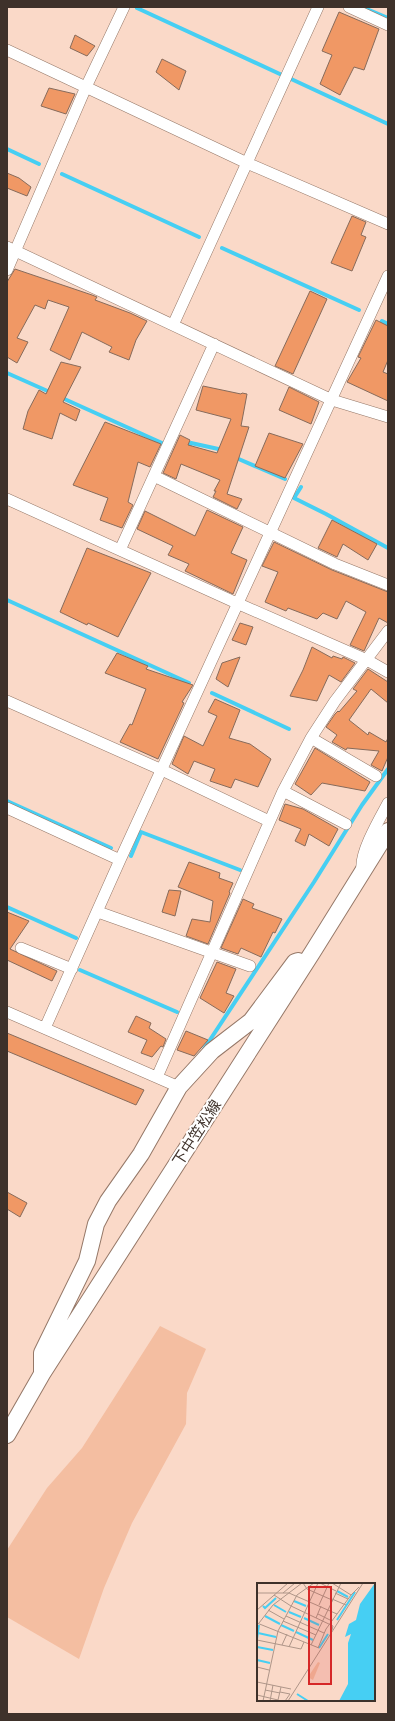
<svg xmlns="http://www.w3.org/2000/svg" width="395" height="1721" viewBox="0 0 395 1721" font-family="Signika,'Noto Sans JP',sans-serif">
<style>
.green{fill:#f4bea1}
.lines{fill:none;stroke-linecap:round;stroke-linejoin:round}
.stream{stroke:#46cff3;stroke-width:4}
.building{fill:#f09865;stroke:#876b5b}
.street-casing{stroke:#957868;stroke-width:12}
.secondary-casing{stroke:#957868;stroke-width:18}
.street{stroke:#fff;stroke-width:11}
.secondary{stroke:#fff;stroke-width:16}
.labels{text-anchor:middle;stroke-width:4;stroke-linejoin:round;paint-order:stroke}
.street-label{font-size:15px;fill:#3e312a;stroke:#fff}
.inset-river{fill:none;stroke:#46cff3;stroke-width:2}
.inset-road{fill:none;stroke:#af9689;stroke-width:1}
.view{fill:#d62828;fill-opacity:0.15;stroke:#d62828;stroke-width:2}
.inset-edge{fill:none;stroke:#3e312a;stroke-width:2}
</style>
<rect width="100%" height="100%" fill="#fad9c8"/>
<!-- green -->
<path class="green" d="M160 1326 206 1349 187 1393 186 1424 132 1523 104 1588 79 1659 7 1617V1550L47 1488 82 1448Z"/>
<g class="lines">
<!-- stream -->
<path class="stream" d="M362 7 388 18
M137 8 282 75
M289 78 388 124
M7 149 39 164
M62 174 199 237
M222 248 359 310
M382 321 388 324
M7 373 52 393
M60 397 162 443
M188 450 191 443 223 450
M234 457 285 479
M301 487 294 498 326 514 388 548
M7 600 189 683
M212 693 289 729
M7 801 111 848
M131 856 141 832 240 870
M7 907 76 938
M80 970 177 1012
M204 1049 314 882 362 805 388 769"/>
</g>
<!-- building -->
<path class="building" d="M339 12 379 29 364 70 354 67 340 95 320 84 332 55 322 51Z
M75 35 95 46 87 56 70 48Z
M162 59 186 71 179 90 156 72Z
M49 88 75 94 66 114 41 106Z
M7 173 19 178 31 187 27 196 7 188Z
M352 216 366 222 361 235 366 237 352 271 331 263Z
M15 269 92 295 97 297 95 300 130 313 147 321 136 340 129 360 109 352 112 347 82 332 70 360 50 350 69 307 48 300 45 309 35 305 17 338 28 342 17 363 7 357V282Z
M310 291 327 299 293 374 275 366Z
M376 320 388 326V360L383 372 388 374V401L347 382 361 358 358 357Z
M61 362 81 367 63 402 80 410 76 421 60 413 52 439 23 429 28 411 39 390 46 394Z
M203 386 241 394 242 393 247 394 241 426 249 427 227 494 242 499 237 509 213 497 216 491H214L220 480 181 464 176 479 163 473 180 435 190 440 188 445 217 453 231 419 196 410Z
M289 387 319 402 311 424 279 410Z
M105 422 161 444 150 467 138 462 128 502 133 505 122 528 100 520 108 498 73 485Z
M269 433 303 444 285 478 255 466Z
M207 510 243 527 231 553 247 560 233 594 185 571 189 564 168 555 173 546 137 529 145 511 195 536Z
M332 520 377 544 368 560 343 544 337 557 318 548Z
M274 542 332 570 388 592V623L379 618 364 651 350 645 366 612 346 601 337 619 323 613 317 619 288 608 286 611 265 602 278 572 262 566Z
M87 548 151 573 118 637 88 623 87 625 60 612Z
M240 623 253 627 246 645 232 640Z
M312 647 332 658 333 656 342 659 343 657 355 663 341 682 329 675 317 701 290 696 303 670Z
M117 653 148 666 146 669 193 685 182 702 184 703 158 759 120 742 130 724 132 725 146 689 105 673Z
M240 657 228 687 216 679 222 663Z
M368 669 388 682V703L371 689 349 720 368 735 369 732 386 742 388 738V757L382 771 371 765 379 751 347 748 346 750 332 742 337 735 326 727 335 714 338 711 339 712 357 691 353 689Z
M215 699 240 710 229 738 250 744 271 759 258 787 235 779 231 788 210 781 215 769 194 761 188 774 172 764 184 736 203 746 217 716 208 712Z
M315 748 370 782 365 791 322 783 311 795 295 784Z
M285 804 303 809 338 829 329 846 309 834 305 846 295 841 301 829 279 820Z
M189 862 220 873 219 878 233 883 229 892 230 893 208 944 186 936 192 919 210 922 213 901 178 887Z
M169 890 181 891 175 916 162 912Z
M243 899 254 904 252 908 282 919 275 933 273 932 261 957 241 948 238 954 221 948Z
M7 912 29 921 10 949 57 971 52 981 7 960Z
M217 962 236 969 226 993 234 996 224 1013 200 998Z
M136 1016 151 1023 149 1028 166 1039 163 1047 161 1046 152 1057 141 1053 147 1040 128 1032Z
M186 1031 208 1040 194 1056 177 1050Z
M7 1033 144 1090 136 1105 7 1051Z
M7 1192 27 1203 20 1217 7 1209Z"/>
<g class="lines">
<!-- street casing -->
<g class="street-casing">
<path id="street" d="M349 7 388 25
M7 50 247 163 388 224
M7 247 332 400 388 417
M7 270 86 87 124 7
M173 325 318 7
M154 476 335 564 388 585
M7 499 239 604 367 660 388 672
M120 550 214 344
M7 701 162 770 269 821
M311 738 376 776
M283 791 346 824
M7 808 120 860
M362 868C360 852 380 818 388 803
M98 912 250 966
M21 948 72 969
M7 1012 179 1087
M45 1028 120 860 388 276
M157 1077 283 791 311 738 335 701 388 631"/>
</g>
<!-- secondary casing -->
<g class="secondary-casing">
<path id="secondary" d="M42 1372V1353L87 1261 96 1224 108 1201 141 1154 179 1087 212 1051 251 1021 295 962 298 961
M7 1435 42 1374 312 953 388 831"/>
</g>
<!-- street -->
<use href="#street" class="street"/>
<!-- secondary -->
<use href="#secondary" class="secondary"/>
</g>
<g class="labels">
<!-- street labels -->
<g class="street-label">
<text transform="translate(197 1133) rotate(-57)" y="5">下中笠松線</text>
</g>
</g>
<!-- overview -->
<g transform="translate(257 1583)">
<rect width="118" height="118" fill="#fad9c8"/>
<path d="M61 79 63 80 56 97 51 94Z" fill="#f4bea1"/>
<path d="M118 0V118H82L91 101V60L94 51 88 54 92 41 99 37 103 21Z" fill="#46cff3"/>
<path class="inset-river" d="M80 8 91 14M37 18 49 23M17 22 29 29M6 23 8 25 19 15M32 29 44 34M8 33 23 41M47 35 62 42M80 37 98 9M24 42 37 48M39 49 56 57M1 50 19 54M0 56 2 42M0 64 16 67M62 65 71 51M0 77 13 80M40 111 51 118"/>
<path class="inset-road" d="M46 0 50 6 75 17M63 0 79 8M75 0 94 12 102 4M0 10H32L80 31M26 10 38 0M78 10 91 16M17 12 34 23 76 43 75 47M40 12 57 0M75 16 89 22M62 22 72 0M0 27 31 0M11 27 27 36M61 31 75 38M29 33 67 50M59 35 64 23M26 38 59 52M0 40 62 65M2 40 16 22 45 0M0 57 44 66 47 59M25 62 30 51M54 62 84 0M32 64 61 0M61 65 69 46 94 12M0 84 12 87M0 99 34 106M8 107 23 110M23 109 33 111 28 118M0 112 21 117M21 117 24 104M6 118 21 48 40 12M13 118 16 102M31 118 106 0"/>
<path class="view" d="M52 4H74V101H52Z"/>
<rect width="118" height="118" class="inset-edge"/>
</g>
<!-- border -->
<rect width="395" height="1721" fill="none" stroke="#3e312a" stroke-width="16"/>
</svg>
